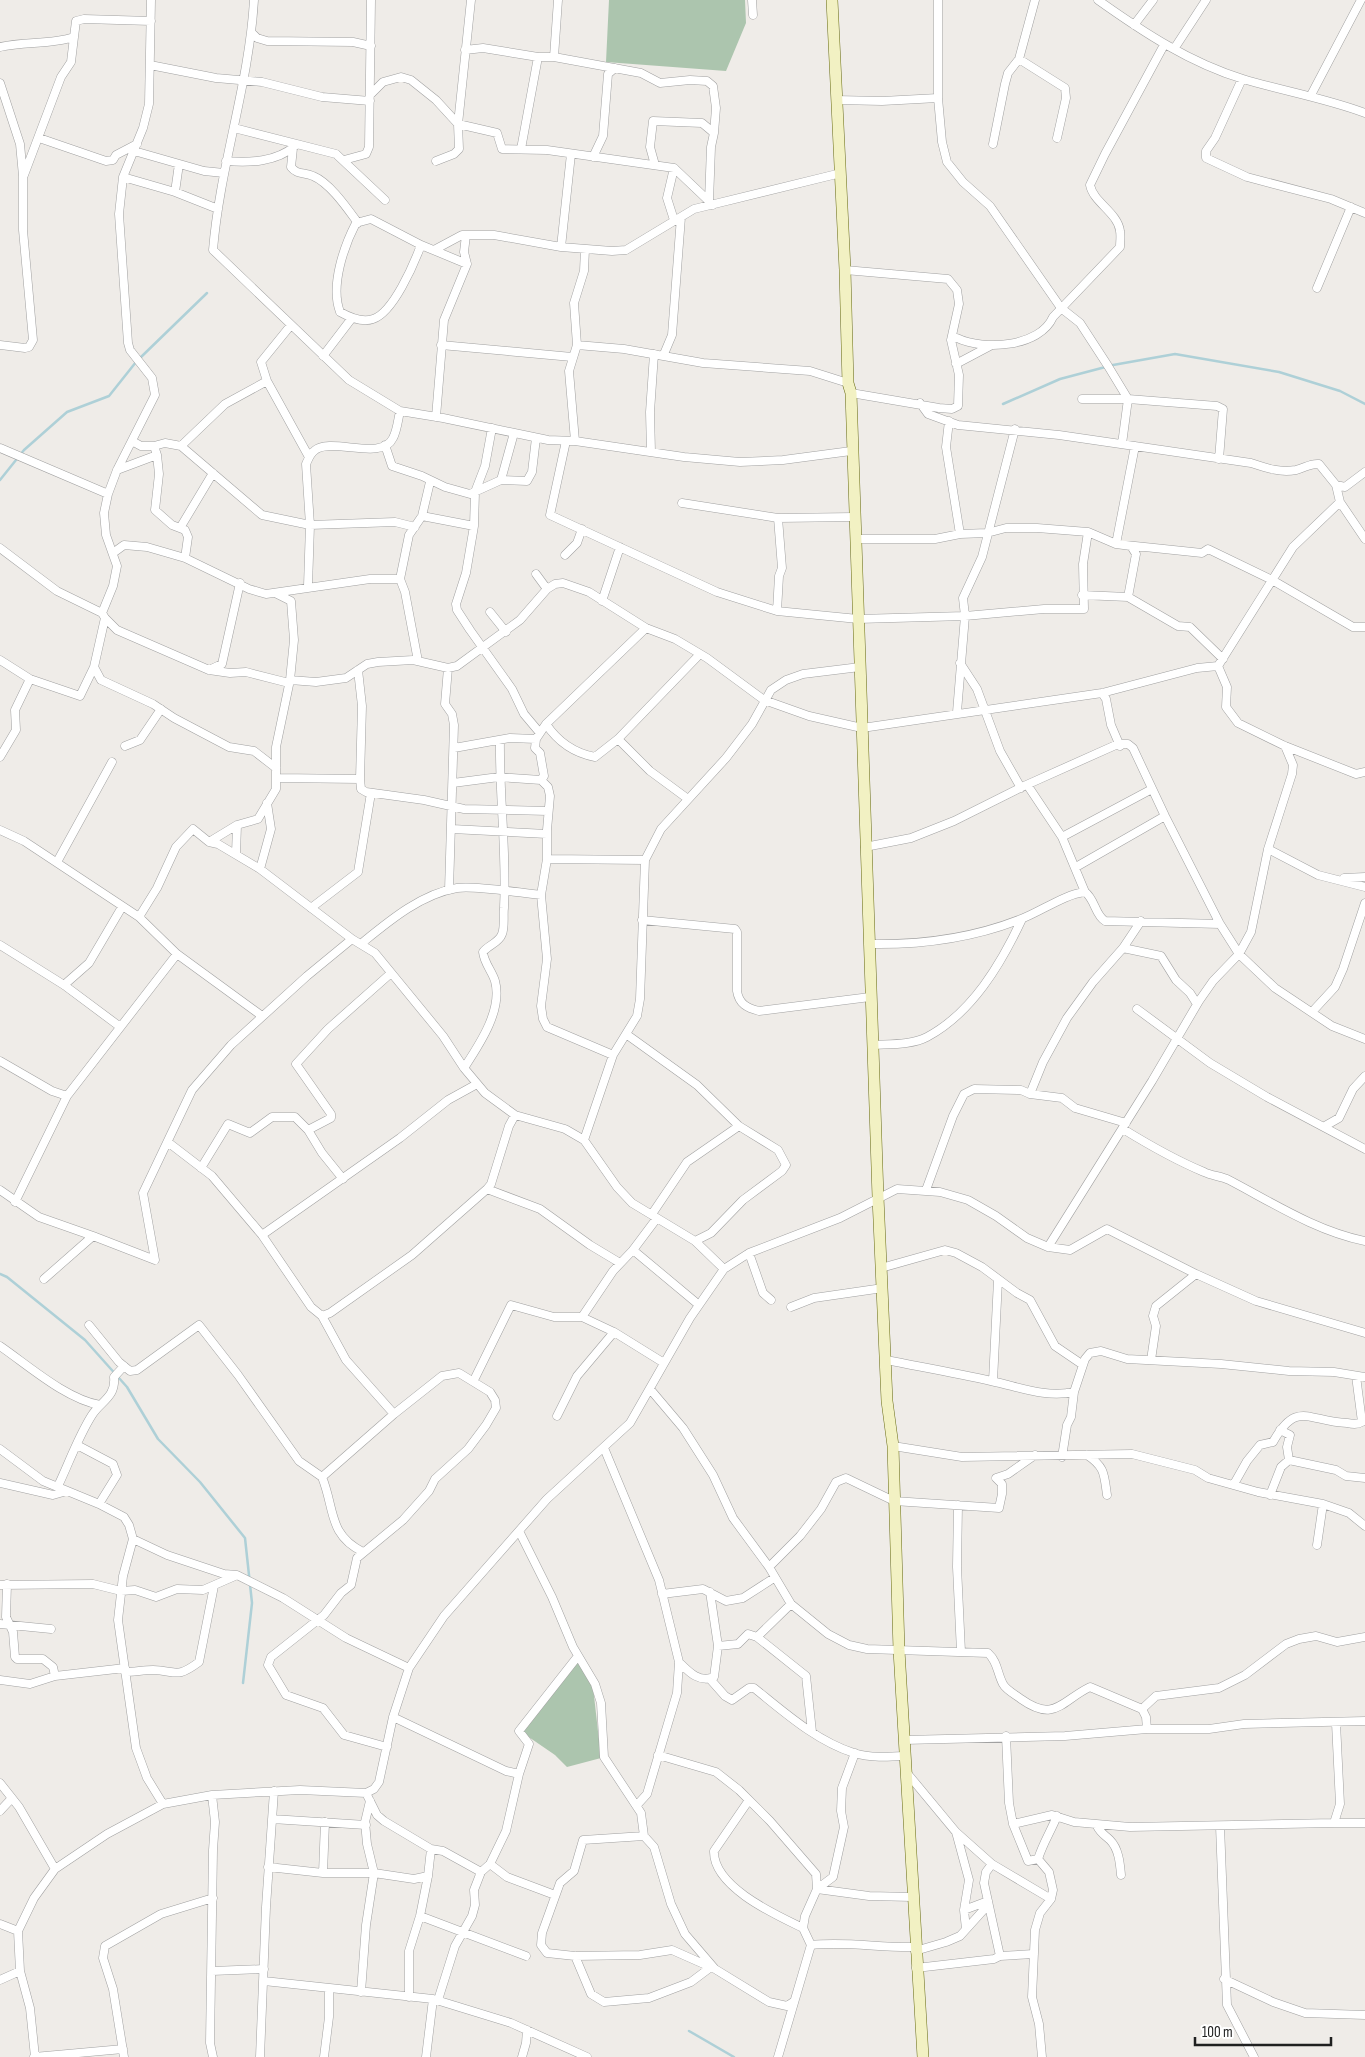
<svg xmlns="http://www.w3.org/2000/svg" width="1365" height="2057" viewBox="0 0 1365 2057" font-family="'Sofia Sans Condensed',sans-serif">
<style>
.cemetery{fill:#acc5ae}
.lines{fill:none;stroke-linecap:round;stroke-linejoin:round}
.stream{stroke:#aed0d7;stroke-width:2.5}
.minor-casing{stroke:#a1a1a1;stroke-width:9}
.secondary-casing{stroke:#676b13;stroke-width:12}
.minor{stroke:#fff;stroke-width:8}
.secondary{stroke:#f2f1c3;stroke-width:11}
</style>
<rect width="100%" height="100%" fill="#efece8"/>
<!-- cemetery -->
<path class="cemetery" d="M609 0H745L746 23 726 71 606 62Z
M578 1661 593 1687 601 1758 567 1767 555 1755 520 1731Z"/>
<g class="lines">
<!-- stream -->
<path class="stream" d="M140 358 207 293
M1003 404 1060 379 1113 365 1175 354 1279 372 1340 391 1365 404
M0 480 24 450 67 412 109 396 136 362
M0 1274 7 1277 85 1340 127 1387 158 1439 200 1482 245 1538 252 1603 243 1683
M689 2031 734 2057"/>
<!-- minor casing -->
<g class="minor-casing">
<path id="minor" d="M254 0C249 85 220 165 213 250L349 380 400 411 443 418 548 440 575 441 684 457 740 462 783 460 851 451
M752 0 753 15
M938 0V98L942 142 947 162 963 182 990 206 1061 308 1080 323 1108 366 1128 399 1122 444
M1098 0C1143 32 1190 63 1243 79 1283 91 1325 98 1365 113
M1134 25 1153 0
M252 33 257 38 267 41 353 42 371 46
M0 47C24 41 51 45 74 37L76 21 84 19 151 21
M1174 49 1206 0
M465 50 483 48 538 57H554L641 73 660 83 690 80 707 81 713 86 716 108 714 133
M554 57 558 0
M1019 59 1065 88 1066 98 1057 138
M150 65 216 78 262 82 322 97 370 101
M1242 79 1215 138 1206 151V158L1247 177 1331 199 1365 213
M0 83 20 144 23 176V230L33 340 29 347 25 348 0 345
M370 95 383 82 401 77 411 80 436 100 458 124 497 133 502 149 547 150 674 168 713 205
M1311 95 1361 0
M836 100 882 101 938 98
M234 128 336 154 385 200
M39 138 106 161 113 160 116 155 137 144
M993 144 1005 84 1008 73 1019 59 1035 0
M293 148 291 167C297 175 304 172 313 176 330 183 347 208 358 223
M521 149 538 57
M134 151 204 171 224 173
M593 157 603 136 608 74 615 68
M344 160 366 154 369 147 371 0
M226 161C250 163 276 162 295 146
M436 161 454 154 459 149 458 124 471 0
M655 165 650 147 653 121 702 123 714 133 711 147 709 201
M674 168 667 198 674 220
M24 175 61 77 71 62 74 37
M123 177 175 192 218 209
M175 192 179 164
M421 245C414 264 393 313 373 319 362 323 349 317 340 312 330 286 344 246 356 223L371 219 421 245 467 264
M561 247 571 154
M434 250 462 235H494L561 247 612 251 626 250 694 209 841 173
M845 270 948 279 957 290 959 304 951 340 959 375 958 406 952 409 939 408 851 393
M1317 288 1351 207
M291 325 261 362 267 381 309 457
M951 340 957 338C984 351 1040 347 1053 317L1120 247C1120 242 1121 236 1120 231 1118 213 1093 202 1090 185L1105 154 1164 45
M441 345 572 357
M577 345 624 349 703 363 810 371 848 383
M664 354 672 335 681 217
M323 356 352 318
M956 364 990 346
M1082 399H1128L1217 406 1223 409 1219 459
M920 403 928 414 958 425 1059 435 1251 463C1266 468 1280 473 1296 470 1305 468 1310 463 1319 464L1336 485 1340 502 1365 539
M436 417 444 320 467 264 464 252 466 235
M949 421 946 447 960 534
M492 428 485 466 475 492 474 526 466 573 456 604 457 610 470 630 512 689 524 714 540 733
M132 441 141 446H154
M566 441 550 515 717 592 777 611 858 619 965 616 1044 609H1084L1083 564 1088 532
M575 441 569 371 577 345 574 303 584 271 585 249
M385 445 392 466 422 476 445 487 470 494 501 480 527 481 532 472 536 438
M181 446 225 404 267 381
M0 448 108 494
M651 452 650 412 654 354
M157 455 159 474 155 510 172 525 185 530 188 537 185 558
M117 470 157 455 154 446 165 443 181 446 262 515 310 525 395 522 415 527
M501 480 514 433
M1336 485 1345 487 1365 472
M682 503 778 518 854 517
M422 516 474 526
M180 528 213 473
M855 539H935L960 534 987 533 1006 528H1037L1088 532 1116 544 1202 553 1208 549 1272 580 1353 627H1365
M0 548 57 591 102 613
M113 553 124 545 147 547 185 558 249 589 266 594 370 579H400
M565 555 577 543 582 529
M536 574 547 589
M308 586 310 525 306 464C308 460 310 454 314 451 330 436 382 462 393 438 397 431 398 420 400 411
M1082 595 1128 597 1178 626 1190 627 1223 659
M1128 597 1136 554 1131 546 1116 544 1135 446
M602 601 620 547
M777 611 779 576 782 568 778 518
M490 612 506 632
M105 618 117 630 209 670 230 673 246 672 289 683
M0 660 30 679 80 696 94 667 105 618 102 613 113 586 117 566 106 535 104 513 108 494 117 470 155 395 152 378 130 350 128 343 119 214 123 177 143 128 149 104 151 0
M418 661 405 592 400 579 409 535 422 516 430 482
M960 663 977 689 1000 751 1021 788
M1218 666 1293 547 1340 502
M1218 666 1227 687 1226 707 1238 723 1285 746 1356 774 1365 772
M94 667 101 680 153 704 174 718 229 747 254 751 276 768
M448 668 445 704 452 714 454 725 449 890
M209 670 222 664 240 583
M358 670 362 706 360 779
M290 680 316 682 346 678 367 664 378 662 413 660 448 668 457 666 520 620 547 589 555 584 563 583 589 592 646 628 675 639 707 658 764 700 809 716 862 728 1102 693 1197 668 1218 666
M1102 693 1106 699 1111 725 1120 746
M957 712 965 616 963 598 982 557 1015 429
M546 724C558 742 574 753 595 757L618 739 700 654
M618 739 650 771 688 799
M125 746 140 740 161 709
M454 748 510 738 536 739
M0 757 16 730 15 710 30 679
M277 778 360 779 361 789 366 792 424 800 464 809 548 811
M453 783 499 777 541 780
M1028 786 1062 837 1085 892C1095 899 1095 915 1105 921L1220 924
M452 829 547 834
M0 830 24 841 139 917 177 954 262 1016
M1062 837 1152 789
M209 842 237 825 258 819 276 789V747L290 680 294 640 291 601 275 593
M865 847 911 838 954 821 1024 786 1118 744H1128L1133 748 1165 816 1220 924 1239 954 1275 988 1332 1026 1365 1039
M1268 849 1318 875 1365 887
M236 854 237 825
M547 859 645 860
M57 862 112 762
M1076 867 1165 816
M260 869 271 829 267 803
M1344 878 1365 877
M311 908 358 872 371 793
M139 917 157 888 176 847 193 829 209 842 218 844 260 869 352 939 375 953 443 1036 464 1068 485 1093 515 1115 565 1129 584 1140 617 1187 632 1203 695 1241 724 1269
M642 920 735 929 737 932V991C739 1004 747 1008 759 1011L870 997
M362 943C389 921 421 894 457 888 475 885 520 893 541 895
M869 944C920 945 973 938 1021 919 1040 912 1065 894 1085 892
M0 945 64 985 119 1026
M1123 948 1161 956 1176 980 1190 993 1197 1004
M64 985 89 963 122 907
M1137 1009 1210 1063 1267 1097 1365 1149
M1312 1012 1335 987 1343 969 1365 903
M626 1034 697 1085 739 1126 778 1150 786 1165 782 1171 743 1200 711 1233 695 1241
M874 1045C890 1044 912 1045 927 1037 972 1013 1001 964 1022 919
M613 1055 547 1027 543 1019 541 1006 547 959 541 895 547 859V830L550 796 548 787 541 780 544 776 540 753 535 748 536 739 546 724 646 628
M0 1061 52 1091 67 1096
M464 1068C479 1045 503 1010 495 981 492 971 484 963 483 952 488 945 499 943 502 934 505 927 503 915 504 908 507 852 499 796 500 740
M1030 1094 1043 1062 1067 1018 1093 982 1123 948 1141 921
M1325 1126 1339 1118 1353 1089 1365 1076
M1123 1129C1149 1145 1175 1160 1204 1172 1212 1176 1221 1176 1229 1180 1273 1203 1316 1231 1365 1241
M308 1130 331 1118V1114L296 1064 328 1029 390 974
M584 1140 613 1055 637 1016 640 999 645 860 661 829 726 758 752 724 771 690 786 680 803 674 860 667
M169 1143 212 1176 262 1235 311 1307 322 1316 346 1360 394 1414
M201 1168 228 1124 250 1133 272 1117H295L308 1130 322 1153 343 1179
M487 1189 540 1209 590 1245 620 1263
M0 1190 39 1217 93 1236
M926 1190 953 1116 964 1094 974 1089 1021 1090 1030 1094 1062 1098 1075 1108 1126 1123
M15 1202 67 1096 177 954
M652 1214 687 1162 739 1126
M262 1235 400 1138 448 1100 477 1084
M1048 1247 1152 1081 1199 1001 1213 981 1239 954 1251 932 1268 849 1292 774 1293 765 1285 746
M633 1250 699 1305
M749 1253 763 1293 771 1300
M881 1268 945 1250 956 1253 982 1267 1017 1293 1030 1300 1055 1346 1083 1365
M44 1279 93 1236 155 1260 143 1193 192 1090 231 1045 307 976 352 939
M791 1307 814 1298 883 1288
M322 1316 330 1313 412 1255 487 1189 491 1184 509 1126 515 1115
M582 1317 613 1271 633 1250 657 1218
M89 1325 119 1362 130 1371 137 1370 199 1325 238 1375 299 1461 322 1477
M0 1346C29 1366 66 1399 100 1405
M886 1360C921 1367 956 1373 991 1381 1020 1387 1045 1398 1074 1392
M1151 1360 1156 1326 1153 1316 1156 1306 1196 1274
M474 1380 511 1305 554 1317H582L614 1332 664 1363
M993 1381 998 1280
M650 1389 683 1428 713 1475 733 1518 769 1567 791 1604 828 1634 849 1645 867 1649 988 1653C998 1662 997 1673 1003 1684 1006 1690 1016 1695 1021 1699 1055 1723 1061 1701 1090 1687L1142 1709 1146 1717 1147 1729
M557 1416 577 1376 614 1332
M1280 1430 1290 1435 1287 1447 1289 1460
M77 1445 113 1464 117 1475 99 1504
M893 1446 962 1457 1132 1454 1195 1470 1208 1478 1258 1492 1323 1504 1349 1513 1365 1526
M604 1448 659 1580 679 1662 677 1693 647 1794 637 1805
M0 1449 43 1481 99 1504 124 1517 129 1525 133 1539 123 1576 118 1620 136 1748 147 1778 163 1804
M1087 1455C1105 1467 1104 1474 1107 1495
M1062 1457 1067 1425 1071 1417 1074 1392 1085 1359 1090 1353 1101 1351 1127 1359 1221 1364 1289 1371 1334 1372 1365 1377
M0 1483 53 1495 67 1491
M1234 1484 1247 1461 1260 1445 1273 1442C1297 1399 1309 1422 1347 1423 1352 1424 1357 1425 1362 1422L1356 1376
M58 1486C69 1463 78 1437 92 1415 101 1401 116 1397 114 1377L124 1366
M1270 1495 1281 1467 1289 1460 1336 1470 1346 1476 1365 1478
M958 1505 957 1567 961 1652
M519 1531 552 1597 573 1647 595 1684 601 1703 604 1757 641 1813 644 1836 654 1847 671 1904 685 1934 715 1969
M133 1539 167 1555 224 1574 237 1575 283 1598 346 1638 409 1668
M1317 1545 1323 1504
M363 1552C328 1535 335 1509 322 1477L394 1414 442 1376 459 1373 490 1392 495 1400 496 1408 486 1425 468 1449 435 1479 429 1491 403 1520 357 1558 351 1585 341 1593 324 1615 271 1657 268 1665 286 1695 323 1708 344 1735 387 1747
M769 1567 800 1536 821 1509 836 1482 846 1478 894 1501 999 1508 1002 1494V1484L996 1478 1008 1474 1035 1455
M7 1584 6 1617 13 1632 15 1657 17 1659H43L53 1667 55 1676
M0 1585 93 1584 121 1591 135 1590 156 1597 177 1589 203 1590 235 1576
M662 1594 703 1589 726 1601 743 1598 774 1578
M0 1624 51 1629
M757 1637 806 1676 812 1732
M718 1646 738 1644 748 1634 757 1637 791 1604
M679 1662C689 1672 699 1683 714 1677L718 1646 710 1592
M125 1672C134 1672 144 1670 153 1670 177 1671 176 1679 199 1662L214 1586
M710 1679 725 1696 732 1700 749 1688H754C784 1712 816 1741 854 1753 870 1758 888 1757 904 1756
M0 1680 30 1684 55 1676 125 1668
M1142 1709 1156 1696 1219 1688 1245 1675 1286 1644 1299 1639 1316 1636 1337 1642 1365 1637
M393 1717 506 1771 519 1774
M1006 1736 1009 1803 1013 1824 1028 1861 1038 1859 1049 1872 1053 1890 1051 1899 1040 1913 1035 1930 1032 1997 1039 2024 1042 2057
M904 1740 1065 1736 1147 1729H1209L1244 1724 1365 1721
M658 1755 716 1772 739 1790 770 1821 816 1874 817 1889 805 1916 803 1928 811 1945 778 2057
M907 1773 956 1832 992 1864 1051 1899
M0 1783 19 1807 55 1869
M366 1793 377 1815 384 1821 431 1849 443 1851 481 1872 490 1864 507 1877 555 1895
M212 1795 215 1822 213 1850 210 2043 213 2057
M749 1800 714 1851C713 1887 776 1915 803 1928
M0 1811 12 1798
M272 1819 366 1825
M1334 1823H1365
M1013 1824 1052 1815 1074 1822 1130 1827 1334 1823 1340 1804 1336 1723
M1097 1826C1101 1834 1105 1835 1110 1840 1119 1849 1120 1864 1121 1875
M1220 1826 1227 2005 1254 2057
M956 1832 969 1880 964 1910 966 1929
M644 1836 583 1840 574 1871 560 1883 542 1933 541 1945 547 1953 575 1956 640 1955 672 1950 715 1969 769 2002 787 2006 793 2002
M1038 1859C1043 1843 1051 1831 1057 1816
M490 1864 506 1831 519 1774 529 1744 519 1731 578 1656
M992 1864 986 1872 984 1883 1000 1956
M268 1867 323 1873H374L414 1879 428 1876
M323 1873 325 1822
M817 1889 833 1877 844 1827 841 1811 842 1788 855 1753
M817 1889 869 1896 912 1897
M964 1910 988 1901
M420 1916 526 1956
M0 1924 18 1931
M811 1945C846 1941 880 1948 915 1947
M915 1951 946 1942 960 1936 988 1905
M575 1956 591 1994 604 2002 649 1998 691 1982 711 1967
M916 1968 994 1959 1000 1956 1034 1954
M212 1971 264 1969
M1224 1979 1273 2002 1305 2013 1365 2015
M0 1980 20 1971
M264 1981 433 1999 511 2023 587 2057
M361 1992 366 1925 374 1873 367 1844 365 1822 370 1801
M409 1997V1951L420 1916 428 1876 431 1849
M438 2000 455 1946 472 1916 475 1905 474 1890 481 1872
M34 2057 123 2049
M35 2057 30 2008 20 1971 18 1931 34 1898 55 1869 107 1834 163 1804 212 1795 300 1790 366 1793 374 1789 379 1782 393 1717 409 1668 444 1616 547 1499 630 1423 690 1318 724 1269 749 1253 840 1218 897 1189 940 1192 968 1200 996 1216 1027 1238 1048 1247 1070 1250 1107 1229 1196 1274 1256 1301 1365 1333
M124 2057 113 1989 103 1958 105 1946 161 1914 213 1898
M260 2057 266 1907 274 1791
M324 2057 329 2017V1989
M426 2057 433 1999
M522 2057 526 2043 527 2030"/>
</g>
<!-- secondary casing -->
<g class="secondary-casing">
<path id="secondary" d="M832 0 845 270 848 383 851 393 878 1197 887 1401 893 1446 899 1650 923 2057"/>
</g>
<!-- minor -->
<use href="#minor" class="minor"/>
<!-- secondary -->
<use href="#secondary" class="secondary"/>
</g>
<!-- scale -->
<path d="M1195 2037v8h136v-8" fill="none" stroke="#202020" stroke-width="2.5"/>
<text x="1202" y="2037" font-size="15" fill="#202020" stroke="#ffffff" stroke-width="4" paint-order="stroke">100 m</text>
</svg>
